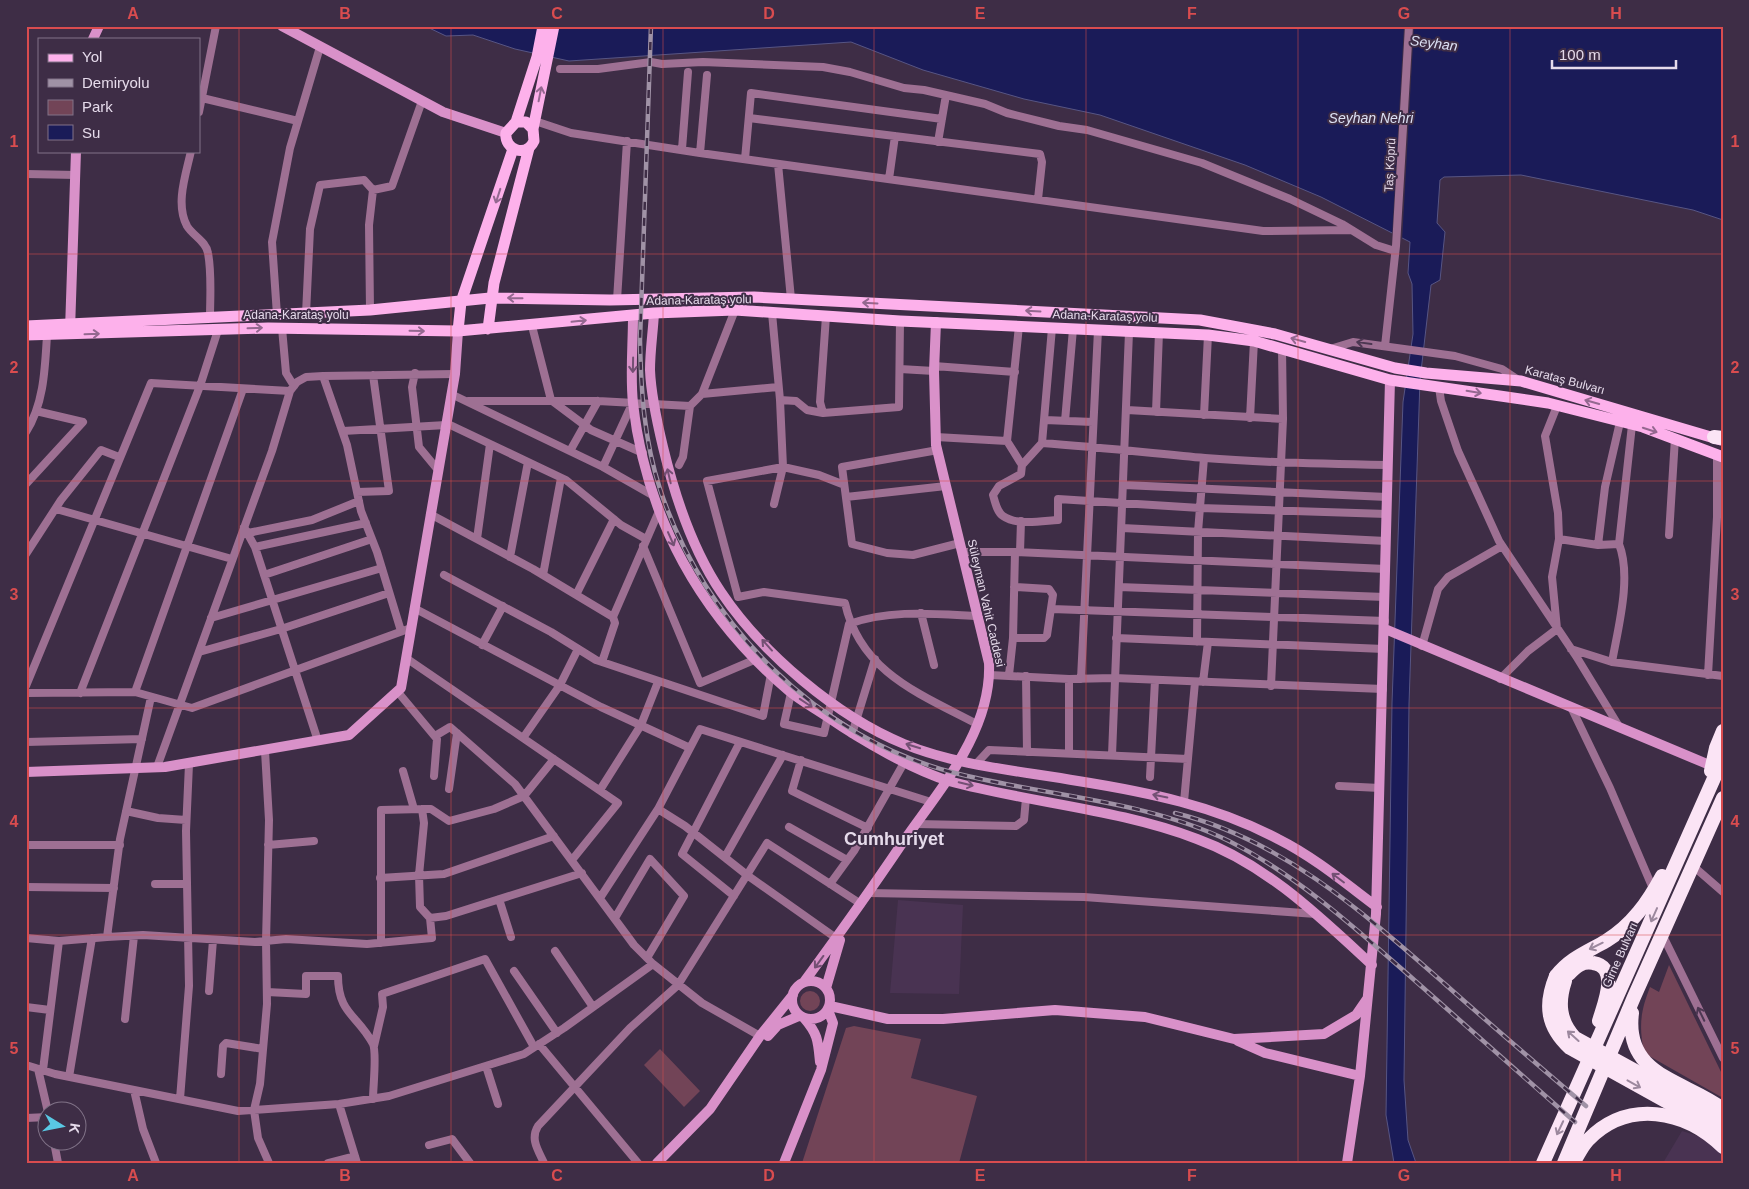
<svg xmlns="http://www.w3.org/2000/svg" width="1749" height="1189" viewBox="0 0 1749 1189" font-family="Helvetica,sans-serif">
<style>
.built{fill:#493352}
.green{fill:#724457}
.water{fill:#1a1b58;stroke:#575584}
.pier{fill:#3e2d46}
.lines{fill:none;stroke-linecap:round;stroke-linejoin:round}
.street{stroke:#9e7093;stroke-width:8}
.secondary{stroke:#d991c9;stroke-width:10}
.primary{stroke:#fdb1eb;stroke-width:11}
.highway{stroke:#fbe4f5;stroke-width:14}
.rail-casing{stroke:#a092a6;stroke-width:4.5}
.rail{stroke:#3e2d46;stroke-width:2.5;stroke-dasharray:8;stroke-linecap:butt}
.highway-bridge{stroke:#fbe4f5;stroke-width:14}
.oneway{stroke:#946890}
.oneway2{stroke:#4c3752}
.oneway3{stroke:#745074}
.oneway4{stroke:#9c889e}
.grid{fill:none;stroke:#d94c4f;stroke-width:1;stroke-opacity:0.55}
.labels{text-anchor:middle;stroke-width:4;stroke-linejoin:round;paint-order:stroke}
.street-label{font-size:12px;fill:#e6dbeb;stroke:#3e2d46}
.water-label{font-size:14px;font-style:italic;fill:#dce0f4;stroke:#3e2d46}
.district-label{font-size:18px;font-weight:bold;fill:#e6dbeb;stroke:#3e2d46}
.neatline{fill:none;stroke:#d94c4f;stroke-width:2}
.grid-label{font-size:16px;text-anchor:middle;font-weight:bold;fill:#d94c4f}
</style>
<rect width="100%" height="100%" fill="#3e2d46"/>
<!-- built -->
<path class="built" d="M898 900 963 905 959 994 890 993Z
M1682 1131 1702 1137 1723 1155V1163H1663Z"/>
<!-- green -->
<path class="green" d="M1669 965 1723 1076V1098L1644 1053C1639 1026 1640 1013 1650 987L1659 992Z
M800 1001a10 10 0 1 1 20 0a10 10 0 1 1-20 0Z
M854 1026 921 1039 911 1078 977 1096 959 1163H802L846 1028Z
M660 1049 700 1091 684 1107 644 1065Z"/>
<!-- water -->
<path class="water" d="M425 26H1723V220L1693 210 1521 175 1444 177 1440 180 1437 223 1445 232 1440 280 1431 285 1420 380 1409 704 1404 1080 1408 1140 1416 1163H1394L1386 1115 1392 703 1403 402 1413 334 1412 284 1408 273 1410 242 1321 197 1245 165 1100 115 1024 99 923 70 851 42 569 61 515 49 473 35 446 36Z"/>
<!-- pier -->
<path class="pier" d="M1404 26H1414L1402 241 1392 236Z"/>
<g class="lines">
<!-- street -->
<path class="street" d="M560 69H598L651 62 662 64 703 62 823 67 850 72 904 88 924 90 985 104 1007 113 1059 126 1087 130 1202 163 1290 199 1342 224 1376 245 1395 251
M202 98 298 121
M199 112 216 26
M749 118 1040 154 1042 162 1038 199
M535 121 571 133 700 153 1263 231 1351 230
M938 142 946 95
M682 149 688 72
M191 151C186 174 175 204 187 226 193 236 206 241 208 253 212 274 210 297 210 318
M700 153 707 75
M745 159 751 93 942 119
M778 164 791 299
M26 174 76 175
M889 179 895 136
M617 300 627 141
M370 310 369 225 373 190 392 186 422 101
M772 313 780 400 796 401 807 410 823 413 899 407 900 321
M306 314 310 229 320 185 364 180 373 190
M277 315 272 242 290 148 320 47
M532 326 551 400 591 430 643 453
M282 328 286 373 294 386
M1385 346 1396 246 1409 26
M1330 349 1353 342 1455 356 1502 369 1517 379
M934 366 1015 372
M900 369 934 371
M415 373 412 387 419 447 438 470
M323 376 347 445 361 511 377 552 401 631
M1439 387 1441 401 1458 451 1499 541 1576 656 1620 728
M451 394 603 467 654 496
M702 394 778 387
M468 401H598L690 406
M1127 410 1283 419
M1156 412 1159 332
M823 413 820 402 826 316
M1204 415 1208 335
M1250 418 1254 341
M1045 420 1093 422
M1065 421 1073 329
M446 423 566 480 621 525 646 539
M343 431 446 425
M26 432C44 404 45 368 47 335
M936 437 1007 441 1022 465 1042 443C1097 447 1151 453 1205 458 1266 463 1326 464 1387 465
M1007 441 1019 326
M1042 443 1052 328
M938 450 842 467 852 544 887 553 913 555 960 543
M570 451 598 401
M679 465 683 457 690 406 702 394 735 310
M1022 465 1021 474 999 486 993 495C995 502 997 512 1003 516 1017 526 1042 521 1058 520V499L1200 508 1387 514
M603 467 633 402
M26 484 83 422 36 411
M842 484 819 475 783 467 707 481 738 597 764 592 845 603C860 672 920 694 977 724
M1124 485 1387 497
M357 492 389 491 373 375
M846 497 946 486
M774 504 783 467 780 400
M56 509 232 559
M430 514 533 569 613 617 659 511
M244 527 255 547 318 741
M1122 528 1386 541
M248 533 312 520 359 501
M1669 535 1675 438
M477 539 490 444
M1559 539 1598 545 1619 544C1632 577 1618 628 1612 662
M1619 544 1632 425
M1598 545 1605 487 1620 422
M643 546 700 683 754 660
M255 547 366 523
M962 552H1015L1386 569
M1020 552 1021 521
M26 554 61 500 101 450 119 457
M510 557 528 462
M264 575 372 539
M444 575 551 632 596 660 763 716 771 674
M543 575 561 478
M1119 587 1385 597
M576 595 614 519
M414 608 601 707 690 748
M1052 609 1385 621
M921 613 934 665
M211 618 382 568
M1013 638H1044L1047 635 1053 595 1049 589 1014 587
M1116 638 1384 649
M1197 642 1198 532 1204 458
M482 645 503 606
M1422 646 1438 589 1448 577 1502 546
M1571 649 1612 662 1723 676
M199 652 281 629 389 593
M406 658 618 803 572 860
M602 662 615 623 613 617
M990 675 1069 679 1114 678 1383 689
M1009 675 1013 638 1015 552
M1708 675 1717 517V454
M1026 676 1027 752
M1069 679V753
M1081 679 1098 330
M1500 679 1528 651 1557 629 1552 577 1559 539 1558 513 1545 436 1557 406
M1203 682 1208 642
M26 686 151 383 290 391
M1271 686 1283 419 1282 348
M397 691 437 739 434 776
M135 692 243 389
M26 693 135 692 192 708 411 628
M80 693 200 386 218 330
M791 693 784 724 824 733 849 624C890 609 935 614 978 616
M1572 709 1610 788 1654 891
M852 734 875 659
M435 736 450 727 515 784 634 945 653 964 702 1003 760 1036
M523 738 560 685 578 649
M26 742 142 739
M265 751 269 820 266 941 267 1004 260 1084 254 1110 258 1138 269 1163
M1112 755 1129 332
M801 760 792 791 868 828
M977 763 989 750 1188 759
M157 767 272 451 290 391 297 382 306 377 323 376 455 374
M403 771 414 809
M1150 777 1155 680
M1339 786 1380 788
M449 789 457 733
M600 790 641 725 658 682
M1184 802 1195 682
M126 811 158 818 186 820
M916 824 1016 826 1024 820 1026 798
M789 827 847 860
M26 845H120
M268 845 314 841
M725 857 783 755
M1693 866 1723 892
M380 878 444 874 554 836
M155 884H187
M830 884 854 851 905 761
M26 887 114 888
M869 893 1084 897 1316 914
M734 896 682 854 740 742
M600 898 658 809
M499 899 511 937
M430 918 420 907 419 875 424 823 422 809H431L449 821 494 809 524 796 554 759
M615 918 650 859 684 896 647 958
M1662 934 1723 1058
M107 937 143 935 255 942 286 939 367 944 432 938 430 918 446 916 582 873
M26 938 59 941 43 1070
M836 938 747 875 685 826 658 809 700 729 931 802
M59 941 107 937 120 839 151 697
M381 943V810L422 809
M555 951 593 1007
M514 971 557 1033
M209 991 213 940
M267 992 306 994V976H338C338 1014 358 1015 373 1044 377 1053 373 1087 373 1099
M26 1007 50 1010
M125 1019 134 936
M539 1044 638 1163
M374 1046 383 1007 382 994 485 959 534 1047
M26 1065 55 1074 238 1111 339 1104 389 1096 524 1054 564 1028 653 964
M486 1066 498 1104
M38 1069 48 1112
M221 1074 223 1046 226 1043 263 1049
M69 1077 92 938
M134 1090 143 1129 156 1163
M180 1099 189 986 186 831 189 764
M339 1104 357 1163
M26 1118 48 1117
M54 1142 58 1163
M429 1145 452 1139 470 1163
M328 1163 355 1156
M544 1163C538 1150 530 1139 538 1126L630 1028 678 985 767 843 861 904"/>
<!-- secondary -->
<path class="secondary" d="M282 26 443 112 506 133
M93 39 99 26
M654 313C653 332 650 351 650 370 651 396 657 422 663 447 675 497 692 549 721 592 762 653 836 716 904 744 958 766 1021 771 1078 781 1147 792 1216 806 1278 839 1314 857 1345 883 1377 907
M633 316C633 345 630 375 633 403 646 518 701 616 789 691 801 701 816 709 829 718 861 740 913 770 949 781 1030 803 1119 809 1197 839 1266 864 1319 916 1372 965
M70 330 76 151
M1385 629 1712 766
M26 772 165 767 349 735 401 688 455 374 458 331
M792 1000a19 19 0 1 1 38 0a19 19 0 1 1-38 0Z
M804 982C837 937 870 891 901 845 938 791 992 732 989 663L936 445 934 371 936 322
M826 988 840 940
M830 1006 888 1019H943L1055 1010 1145 1017 1234 1039 1324 1034 1356 1015 1367 999
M804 1018C818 1034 818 1041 820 1062
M768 1036 778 1025 799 1016
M1238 1041 1265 1053 1360 1076
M657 1163 710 1109 760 1036 793 995
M784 1163 821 1070 833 1023 828 1010
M1347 1163 1360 1076 1376 914 1390 380"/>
<!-- primary -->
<path class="primary" d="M516 122 537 57 543 26
M533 129 526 122H516L506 133C504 150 526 158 534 141L533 129 554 26
M26 326 370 310 490 298 610 300 754 297 1200 320 1275 334 1395 368 1426 373 1521 381 1721 440
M488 329 494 283 529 148
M458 331 461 302 513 149
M26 335 268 328 458 331 654 313 735 310 900 321 1208 335 1254 341 1390 380 1548 403 1643 427 1723 457"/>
<!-- highway -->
<path class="highway" d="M1714 437 1723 438
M1711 771 1716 748 1723 731
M1569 974C1576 966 1583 961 1593 963 1620 967 1604 1004 1599 1021
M1556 976C1570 958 1587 952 1606 941 1632 925 1648 902 1662 876
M1632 1013C1624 1076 1684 1080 1723 1109
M1543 1163 1723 758
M1564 1163 1634 997 1723 798
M1573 1163C1578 1156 1582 1146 1588 1140 1628 1099 1685 1110 1723 1147"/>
<!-- rail casing -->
<g class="rail-casing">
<path id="rail" d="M651 26 640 340C641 391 644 440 660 489 704 623 817 738 955 773 1045 796 1146 800 1229 841 1298 876 1354 927 1412 978 1466 1026 1520 1074 1575 1122
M1175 813C1282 839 1365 914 1446 985 1492 1026 1539 1066 1586 1106"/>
</g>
<!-- rail -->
<use href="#rail" class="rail"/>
<!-- highway-bridge -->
<path class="highway-bridge" d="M1556 976C1544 1005 1547 1027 1570 1048L1723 1133
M1565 981C1558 1002 1559 1021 1575 1038L1723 1119"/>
</g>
<!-- one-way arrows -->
<defs><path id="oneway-shaft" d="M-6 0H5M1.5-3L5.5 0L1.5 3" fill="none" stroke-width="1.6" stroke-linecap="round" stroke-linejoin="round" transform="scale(1.25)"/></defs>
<g class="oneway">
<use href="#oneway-shaft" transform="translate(540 94) rotate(-79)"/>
<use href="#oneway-shaft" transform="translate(498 196) rotate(108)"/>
<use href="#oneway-shaft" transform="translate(515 298) rotate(-179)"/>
<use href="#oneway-shaft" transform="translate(870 303) rotate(-177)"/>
<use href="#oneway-shaft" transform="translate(1033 311) rotate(-177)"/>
<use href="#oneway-shaft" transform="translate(579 321) rotate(-6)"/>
<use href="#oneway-shaft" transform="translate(255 328) rotate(-2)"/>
<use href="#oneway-shaft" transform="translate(417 331) rotate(1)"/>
<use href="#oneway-shaft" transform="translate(92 334) rotate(-2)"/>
<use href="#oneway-shaft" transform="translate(1298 340) rotate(-165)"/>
<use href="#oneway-shaft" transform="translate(1474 392) rotate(9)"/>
<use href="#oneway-shaft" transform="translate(1592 402) rotate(-164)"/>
<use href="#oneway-shaft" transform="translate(1650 430) rotate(18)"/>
</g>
<g class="oneway2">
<use href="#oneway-shaft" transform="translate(1364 343) rotate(-172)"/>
<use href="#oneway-shaft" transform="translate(1701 1014) rotate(-116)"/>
</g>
<g class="oneway3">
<use href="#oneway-shaft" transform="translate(633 365) rotate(91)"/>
<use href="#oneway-shaft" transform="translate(669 476) rotate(-103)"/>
<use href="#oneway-shaft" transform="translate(671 539) rotate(66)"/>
<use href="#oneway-shaft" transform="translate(767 645) rotate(-132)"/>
<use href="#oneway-shaft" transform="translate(806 703) rotate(34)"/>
<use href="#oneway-shaft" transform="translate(913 746) rotate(-163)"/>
<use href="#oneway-shaft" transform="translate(966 784) rotate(13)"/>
<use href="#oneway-shaft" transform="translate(1160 796) rotate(-168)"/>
<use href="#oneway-shaft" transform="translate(1338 878) rotate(-143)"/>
<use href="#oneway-shaft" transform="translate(819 962) rotate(126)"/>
</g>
<g class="oneway4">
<use href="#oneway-shaft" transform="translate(1654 915) rotate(114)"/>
<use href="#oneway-shaft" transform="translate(1596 946) rotate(154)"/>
<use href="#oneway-shaft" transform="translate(1573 1036) rotate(-138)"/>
<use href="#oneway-shaft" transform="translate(1634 1084) rotate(29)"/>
<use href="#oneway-shaft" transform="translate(1560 1128) rotate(115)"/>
</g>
<!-- grid -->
<path class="grid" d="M239 26V1163M451 26V1163M663 26V1163M874 26V1163M1086 26V1163M1298 26V1163M1510 26V1163M26 254H1723M26 481H1723M26 708H1723M26 935H1723"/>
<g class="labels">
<!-- street labels -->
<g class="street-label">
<text transform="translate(1390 165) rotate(-87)" y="4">Taș Köprü</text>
<text transform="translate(699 300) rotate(-1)" y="4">Adana-Karataş yolu</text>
<text x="296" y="319">Adana-Karataş yolu</text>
<text transform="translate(1105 316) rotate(2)" y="4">Adana-Karataş yolu</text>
<text transform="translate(1565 380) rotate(15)" y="4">Karataş Bulvarı</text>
<text transform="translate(986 603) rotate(77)" y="4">Süleyman Vahit Caddesi</text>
<text transform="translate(1620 955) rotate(-66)" y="4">Girne Bulvarı</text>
</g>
<!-- water labels -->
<g class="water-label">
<text transform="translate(1434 43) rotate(7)" y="5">Seyhan</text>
<text x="1371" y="123">Seyhan Nehri</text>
</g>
<!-- district labels -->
<g class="district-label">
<text x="894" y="845">Cumhuriyet</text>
</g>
</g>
<!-- border -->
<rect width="1749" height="1189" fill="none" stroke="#3e2d46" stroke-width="55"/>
<!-- legend -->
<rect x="38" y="38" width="162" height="115" fill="#3e2d46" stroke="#817388"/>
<rect x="48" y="54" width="25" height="8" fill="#fdb1eb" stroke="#817388"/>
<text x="82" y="62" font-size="15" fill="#e6dbeb">Yol</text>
<rect x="48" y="79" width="25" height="8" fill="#a092a6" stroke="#817388"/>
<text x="82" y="88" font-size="15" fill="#e6dbeb">Demiryolu</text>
<rect x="48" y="100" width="25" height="15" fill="#724457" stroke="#817388"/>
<text x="82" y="112" font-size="15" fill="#e6dbeb">Park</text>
<rect x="48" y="125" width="25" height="15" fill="#1a1b58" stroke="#817388"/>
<text x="82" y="138" font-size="15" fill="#e6dbeb">Su</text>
<!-- north arrow -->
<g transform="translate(62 1126) rotate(100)"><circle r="24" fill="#3e2d46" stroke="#817388"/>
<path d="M0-4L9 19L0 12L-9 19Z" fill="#59c8e4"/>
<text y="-8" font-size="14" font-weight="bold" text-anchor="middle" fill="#e6dbeb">K</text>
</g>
<!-- scale -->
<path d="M1552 60v8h124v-8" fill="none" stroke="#e6dbeb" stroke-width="2.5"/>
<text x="1559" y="60" font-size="15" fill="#e6dbeb" stroke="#3e2d46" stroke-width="4" paint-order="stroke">100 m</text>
<rect x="28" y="28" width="1694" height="1134" class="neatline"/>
<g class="grid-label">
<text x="133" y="19">A</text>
<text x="345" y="19">B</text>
<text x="557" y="19">C</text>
<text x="769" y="19">D</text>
<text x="980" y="19">E</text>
<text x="1192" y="19">F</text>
<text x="1404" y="19">G</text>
<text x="1616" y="19">H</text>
<text x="14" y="147">1</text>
<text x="1735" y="147">1</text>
<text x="14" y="373">2</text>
<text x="1735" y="373">2</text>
<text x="14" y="600">3</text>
<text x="1735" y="600">3</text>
<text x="14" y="827">4</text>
<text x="1735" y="827">4</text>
<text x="14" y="1054">5</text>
<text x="1735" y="1054">5</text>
<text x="133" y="1181">A</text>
<text x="345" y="1181">B</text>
<text x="557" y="1181">C</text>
<text x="769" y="1181">D</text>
<text x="980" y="1181">E</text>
<text x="1192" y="1181">F</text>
<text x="1404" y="1181">G</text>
<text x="1616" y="1181">H</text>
</g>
</svg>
